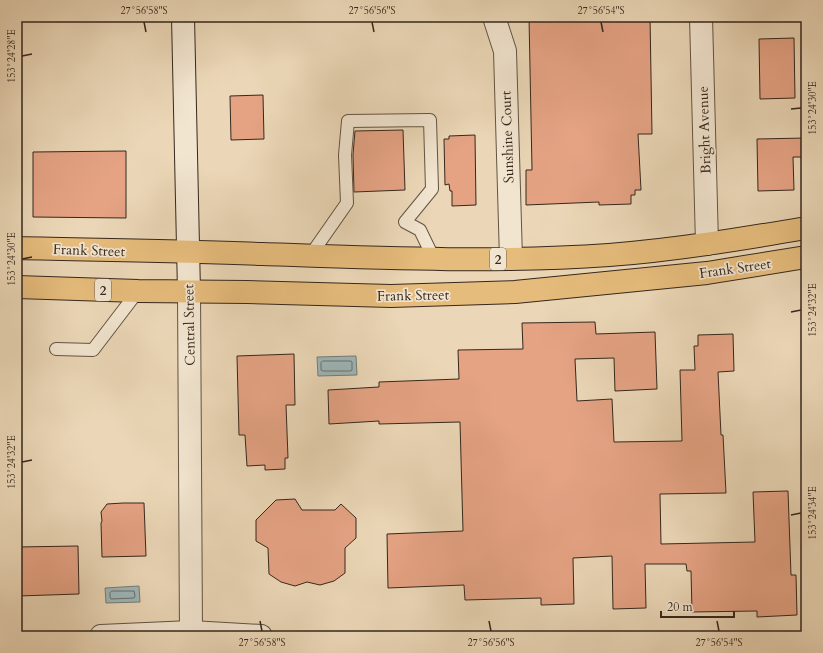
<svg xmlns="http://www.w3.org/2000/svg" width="823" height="653" viewBox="0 0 823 653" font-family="Cardo,serif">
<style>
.water{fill:#9eb7ba;stroke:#747d7b}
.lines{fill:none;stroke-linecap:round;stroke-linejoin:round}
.shore{stroke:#6a6f6b;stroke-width:1}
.building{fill:#e5a384;stroke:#35271c}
.service-casing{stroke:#625343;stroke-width:14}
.minor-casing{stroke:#625343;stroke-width:24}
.tertiary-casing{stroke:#625343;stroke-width:24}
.secondary-casing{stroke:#35271c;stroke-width:24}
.trunk-casing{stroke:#35271c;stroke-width:24}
.service{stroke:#f2e5d0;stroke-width:12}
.minor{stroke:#f2e5d0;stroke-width:22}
.tertiary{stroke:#f2e5d0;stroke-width:22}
.secondary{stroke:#f2e5d0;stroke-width:22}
.trunk{stroke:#e6bc7c;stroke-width:22}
.ticks{fill:none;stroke:#35271c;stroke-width:1.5}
.labels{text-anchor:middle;stroke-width:3.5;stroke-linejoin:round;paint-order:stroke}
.shield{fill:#f2e5d0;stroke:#6e6052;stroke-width:1}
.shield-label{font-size:13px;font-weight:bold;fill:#35271c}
.street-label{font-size:14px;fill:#35271c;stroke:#f2e5d0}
.neatline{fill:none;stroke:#35271c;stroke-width:1.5}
.ticks-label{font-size:10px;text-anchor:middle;fill:#35271c}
</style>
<rect width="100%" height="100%" fill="#ebd7b7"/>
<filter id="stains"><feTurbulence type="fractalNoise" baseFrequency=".005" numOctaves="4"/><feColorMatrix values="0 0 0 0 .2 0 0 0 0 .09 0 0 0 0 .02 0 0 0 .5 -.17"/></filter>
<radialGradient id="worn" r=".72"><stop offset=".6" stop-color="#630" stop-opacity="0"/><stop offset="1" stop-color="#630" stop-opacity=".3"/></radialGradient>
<!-- water -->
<path class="water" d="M356 356 357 375 318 376 317 357Z
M139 586 140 602 106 603 105 588Z"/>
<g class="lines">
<!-- shore -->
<path class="shore" d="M323 361H351L352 362V370L350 371H323L321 370V363Z
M112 591H134L135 596 134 598 111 599 110 597V593Z"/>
</g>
<!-- building -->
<path class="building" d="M529 17H650L652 134H638L641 190H635V195H631V204L599 205V202L526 205V170H532Z
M794 38 795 98 760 99 759 39Z
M263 95 264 139 231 140 230 96Z
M403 130 405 190 354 192 353 155 355 131Z
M475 135 476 205 452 206V191H450L449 184 445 185 444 139H449V136Z
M806 138V157H793L794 190 758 191 757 139Z
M126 151V218L33 217V152Z
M595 322 596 334 655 332 657 389 615 391 614 358 575 359 577 401 612 399 614 442 682 441 680 370H695L694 346H698V335L733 334 734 371 718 372 721 435H723L726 493 660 494 661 544 755 542 753 492 788 491 791 575H796L797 615 757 617V611L692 612 691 571H687L686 564H645L646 608 613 609 612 556 573 558 574 604 541 605V598L465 600 464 585 388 588 387 534 463 531 460 422 379 424V421L329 424 328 390 379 387V382L459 379 458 350 523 349 522 323Z
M294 354 295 405H286L288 458H285V469L265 470V465L247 466 245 435H239L237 356Z
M295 499 302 510H335L341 504 356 518V538L345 548V573L334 581 320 585 307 582 295 586 281 582 269 574 268 548 256 541V520L276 500Z
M123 503H144L146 556 102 557 101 523 102 521 101 512 107 504Z
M78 546 79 594 18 596 17 547Z"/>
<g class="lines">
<!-- service casing -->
<g class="service-casing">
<path id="service" d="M310 256 347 203 345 155 348 121 430 120 432 189 405 222 420 230 434 259
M56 349 93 350 138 291"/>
</g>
<!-- minor casing -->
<g class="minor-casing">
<path id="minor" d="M494 17 505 51 511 259
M701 17 707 244
M189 292 191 632"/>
</g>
<!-- tertiary casing -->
<g class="tertiary-casing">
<path id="tertiary" d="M101 636 191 632 261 636"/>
</g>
<!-- secondary casing -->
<g class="secondary-casing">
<path id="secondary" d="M183 17 189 292"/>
</g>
<!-- trunk casing -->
<g class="trunk-casing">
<path id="trunk" d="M17 248C99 250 181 251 263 254 378 258 494 263 609 255 675 250 741 239 806 228
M17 287 138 291 247 292 391 296 515 292 707 273 806 257"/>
</g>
<!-- service -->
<use href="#service" class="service"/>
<!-- minor -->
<use href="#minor" class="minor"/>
<!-- tertiary -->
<use href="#tertiary" class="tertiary"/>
<!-- secondary -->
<use href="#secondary" class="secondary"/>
<!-- trunk -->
<use href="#trunk" class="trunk"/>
</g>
<!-- ticks -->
<path class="ticks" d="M144 22 146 32M372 22 374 32M601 22 603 32M22 56 32 54M791 109 801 108M22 259 32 257M791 312 801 310M22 462 32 460M791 515 801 513M260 621 262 631M489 621 491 631M717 621 719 631"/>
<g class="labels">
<!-- shield labels -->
<g class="shield">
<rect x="490" y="248" width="16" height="22" rx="3"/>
<rect x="95" y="279" width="16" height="22" rx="3"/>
</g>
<g class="shield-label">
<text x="498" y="264">2</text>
<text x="103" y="295">2</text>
</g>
<!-- street labels -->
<g class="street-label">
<text transform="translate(704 130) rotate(-92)" y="5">Bright Avenue</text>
<text transform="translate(507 137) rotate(-92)" y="5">Sunshine Court</text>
<text transform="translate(89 250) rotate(2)" y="5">Frank Street</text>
<text transform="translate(735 268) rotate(-8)" y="5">Frank Street</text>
<text transform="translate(413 295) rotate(-1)" y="5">Frank Street</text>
<text transform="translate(189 325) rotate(-91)" y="5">Central Street</text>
</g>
</g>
<!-- margin -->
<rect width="823" height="653" fill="none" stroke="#ebd7b7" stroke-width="44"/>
<!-- scale -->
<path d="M661 611v6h73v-6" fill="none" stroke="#35271c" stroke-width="2"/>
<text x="667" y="611" font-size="12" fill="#35271c" stroke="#f2e5d0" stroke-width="3" paint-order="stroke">20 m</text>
<rect x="22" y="22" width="779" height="609" class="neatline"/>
<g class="ticks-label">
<text x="144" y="14">27°56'58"S</text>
<text x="372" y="14">27°56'56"S</text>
<text x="601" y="14">27°56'54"S</text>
<text transform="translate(11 56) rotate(-90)" y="4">153°24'28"E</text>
<text transform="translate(812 108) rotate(-90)" y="4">153°24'30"E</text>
<text transform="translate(11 259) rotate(-90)" y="4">153°24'30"E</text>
<text transform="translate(812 310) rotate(-90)" y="4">153°24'32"E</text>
<text transform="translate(11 462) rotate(-90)" y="4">153°24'32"E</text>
<text transform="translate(812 513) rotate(-90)" y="4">153°24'34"E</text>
<text x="262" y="646">27°56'58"S</text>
<text x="491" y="646">27°56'56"S</text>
<text x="719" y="646">27°56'54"S</text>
</g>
<rect width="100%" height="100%" filter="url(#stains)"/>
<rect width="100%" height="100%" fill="url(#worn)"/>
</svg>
